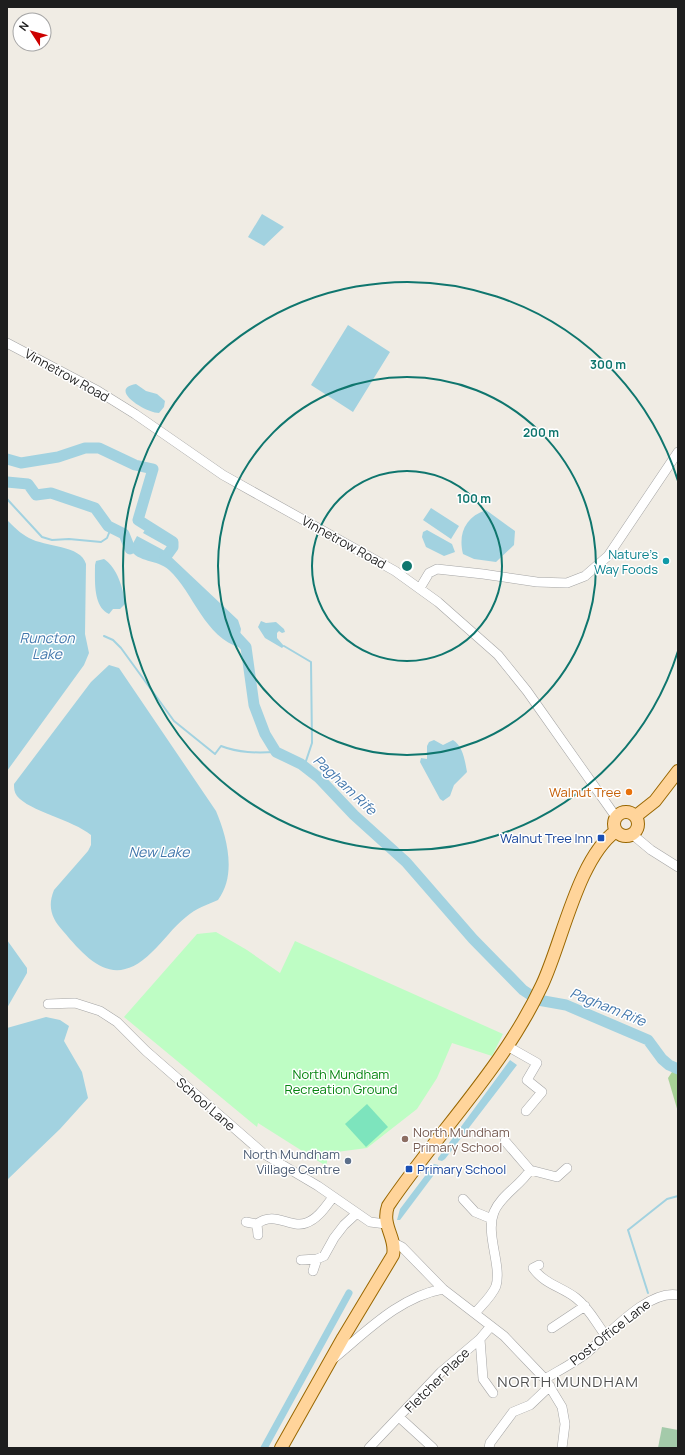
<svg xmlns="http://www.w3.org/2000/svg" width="685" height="1455" viewBox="0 0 685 1455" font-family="Manrope,sans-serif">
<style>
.forest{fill:#a7d296}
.cemetery{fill:#a4caaa}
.park{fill:#befdc4}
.pitch{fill:#7de4bd}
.water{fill:#a2d2e0}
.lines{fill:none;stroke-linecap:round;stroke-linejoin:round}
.stream{stroke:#a2d2e0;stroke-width:2}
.canal{stroke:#a2d2e0;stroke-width:7}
.river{stroke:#a2d2e0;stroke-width:11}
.minor-casing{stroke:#a5a5a5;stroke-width:10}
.major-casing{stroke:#996700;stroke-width:14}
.minor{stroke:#fff;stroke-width:9}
.major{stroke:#ffd49a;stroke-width:12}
.ring{fill:none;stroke:#0f766e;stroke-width:2}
.culture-dot{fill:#0f9aa8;stroke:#fff;stroke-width:1.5}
.food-dot{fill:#e8710a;stroke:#fff;stroke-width:1.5}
.transit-dot{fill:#1a4fb4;stroke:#fff;stroke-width:1.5}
.education-dot{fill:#8d6e63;stroke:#fff;stroke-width:1.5}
.service-dot{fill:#5c6f8a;stroke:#fff;stroke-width:1.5}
.labels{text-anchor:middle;stroke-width:3;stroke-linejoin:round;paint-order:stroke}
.street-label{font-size:13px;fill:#1e1e1e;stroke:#fff}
.culture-label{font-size:13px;fill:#0d838f;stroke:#fff;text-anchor:end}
.food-label{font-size:13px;fill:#c56008;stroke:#fff;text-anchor:end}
.transit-label{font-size:13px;fill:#164399;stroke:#fff;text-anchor:end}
.park-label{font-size:13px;fill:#058410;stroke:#fff}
.education-label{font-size:13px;fill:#785e54;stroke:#fff;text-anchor:start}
.service-label{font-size:13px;fill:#4e5e75;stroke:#fff;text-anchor:end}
.water-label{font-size:14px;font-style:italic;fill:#4277ac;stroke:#fff}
.quarter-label{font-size:15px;letter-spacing:1px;fill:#515151;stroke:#fff}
.centre{fill:#0f766e;stroke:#fff;stroke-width:2}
.ring-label{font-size:12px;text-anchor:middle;font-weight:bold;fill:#0f766e;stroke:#fff;stroke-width:3;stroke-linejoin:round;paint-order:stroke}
</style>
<rect width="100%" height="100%" fill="#f0ece4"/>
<!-- forest -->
<path class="forest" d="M678 1063V1112L668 1078Z"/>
<!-- cemetery -->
<path class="cemetery" d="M662 1427 678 1430V1448H658Z"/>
<!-- park -->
<path class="park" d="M216 932 247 950 280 973 295 941 503 1034 492 1056 452 1043 437 1078 417 1109 367 1148 329 1153 326 1166 258 1123 257 1127 124 1017 197 934Z"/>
<!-- pitch -->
<path class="pitch" d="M367 1104 388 1127 366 1147 345 1124Z"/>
<!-- water -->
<path class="water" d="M262 214 284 227 264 246 248 237Z
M348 325 390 352 353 412 311 385Z
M136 384 146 391 157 394 165 401 164 407 159 413C146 413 107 389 136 384Z
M431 508 459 526 451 539 423 520Z
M486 510 515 531 514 545 496 562 474 559 463 554C458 534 465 517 486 510Z
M7 520C13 526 21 534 29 538 45 547 81 545 86 564L85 634 89 653 84 665 7 771Z
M147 527 173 542V547L168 554 238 620 241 629 239 640 243 644 241 648C204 637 194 593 169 570 157 559 138 563 130 549L137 536 165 551 168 547 143 533Z
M427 530 452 544 455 552 444 556 426 547 422 537 423 532Z
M104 559C117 567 124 590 125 604L120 609H113L109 614C93 607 95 581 95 565L96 561Z
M261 621 266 623 276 622 284 629 285 632 282 633 279 631 277 633V638L284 646 282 648 265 638 258 627Z
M109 665 119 668 216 811C227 837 237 875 218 900 207 905 196 908 186 917 173 927 164 941 152 952 115 989 90 963 63 931 52 919 47 907 54 890L88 851 91 845V835C73 820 29 811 17 796 14 792 14 788 14 784L91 682Z
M434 740 443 745 453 740C463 746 465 761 467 772L454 785 450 796 443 801 440 799 420 762 421 758 427 759V746L429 742Z
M7 940 27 968V973L7 1008Z
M46 1017 60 1020 69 1026 64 1041 82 1072 88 1098 60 1129 7 1180V1028Z
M510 1060 517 1065 445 1159 442 1161 438 1160V1158Z
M434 1164 438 1165 439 1168 400 1220H397L400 1209Z"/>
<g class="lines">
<!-- stream -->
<path class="stream" d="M7 499 42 537 52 540 69 539 101 542 107 538 111 528
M104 636 113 640 121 648 174 721 215 754 221 746C239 753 256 753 276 752
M284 646 311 662 312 743 304 767
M648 1293 628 1230 667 1199 678 1196"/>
<!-- canal -->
<path class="canal" d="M264 1448 349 1293"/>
<!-- river -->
<path class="river" d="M7 459 21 463 58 457 85 448H99L135 465 153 469 138 520 173 542V547L165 558
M7 482 28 484 36 495 51 493 95 508 108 526 124 534 130 549
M232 632 246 647 254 705 265 734 276 752 301 764 319 778 354 815 406 862 473 939 523 990 532 996
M538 1000 566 1005 648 1040 662 1059 669 1065 678 1069"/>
<!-- minor casing -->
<g class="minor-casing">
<path id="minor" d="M7 343 98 391 135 414 223 475 395 571 438 602 498 655 527 691 616 817
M420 588 429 573 437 569 483 574 537 582 567 583 585 576 608 556 678 452
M633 835 651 850 678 867
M48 1004 75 1003 100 1011 117 1022 146 1051 264 1154 318 1186 370 1222 386 1224
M507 1046 537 1063 527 1080 542 1092 526 1111
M530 1170 557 1177 567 1168
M463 1199 475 1212 492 1219
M246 1222 257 1224
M258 1235 257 1224C275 1210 290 1229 306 1223 318 1219 326 1206 333 1197
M392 1242 402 1247 443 1289 504 1336 545 1379 562 1407 565 1424 562 1448
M301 1260 317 1259 324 1256 334 1238 344 1225 357 1213
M539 1265 533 1268C544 1284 562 1287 576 1298 589 1308 596 1323 606 1336
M313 1271 317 1259
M475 1313C482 1305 492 1296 496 1286 502 1265 485 1234 494 1212 501 1195 521 1185 530 1170L505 1141
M552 1328 585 1306
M480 1339 483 1379 493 1393
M333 1359C366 1332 399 1297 443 1289
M545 1379C558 1371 572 1364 584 1355 607 1337 647 1289 678 1295
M399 1417 433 1448
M369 1448 441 1372 480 1339 491 1326
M489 1448 490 1443 513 1412 530 1405 550 1386"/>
</g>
<!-- major casing -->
<g class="major-casing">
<path id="major" d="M614 824a12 12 0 1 1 24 0a12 12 0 1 1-24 0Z
M636 816 655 801 678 771
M281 1448 343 1338 393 1255C397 1238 381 1226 388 1206 438 1132 504 1067 542 985 562 943 578 858 616 831"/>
</g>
<!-- minor -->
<use href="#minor" class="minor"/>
<!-- major -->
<use href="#major" class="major"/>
</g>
<!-- distance rings -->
<g class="ring">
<circle cx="407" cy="566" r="95"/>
<circle cx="407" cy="566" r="189"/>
<path d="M678 651A284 284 0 1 1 678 481"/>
</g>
<!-- markers -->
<circle class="culture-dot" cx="666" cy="561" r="4"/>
<circle class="food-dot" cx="629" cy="792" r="4"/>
<g class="transit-dot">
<rect x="597" y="834" width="8" height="8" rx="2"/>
<rect x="405" y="1165" width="8" height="8" rx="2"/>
</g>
<circle class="education-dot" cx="405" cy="1139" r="4"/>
<circle class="service-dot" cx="348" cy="1161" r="4"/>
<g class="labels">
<!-- street labels -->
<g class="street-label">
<text transform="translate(67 375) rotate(29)" y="5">Vinnetrow Road</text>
<text transform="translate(344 542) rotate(29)" y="5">Vinnetrow Road</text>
<text transform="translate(206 1104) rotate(41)" y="5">School Lane</text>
<text transform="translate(610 1332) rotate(-38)" y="5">Post Office Lane</text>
<text transform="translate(437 1380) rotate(-45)" y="5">Fletcher Place</text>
</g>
<!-- culture labels -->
<g class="culture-label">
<text x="658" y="559">Nature’s<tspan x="658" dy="15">Way Foods</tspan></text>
</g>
<!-- food labels -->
<g class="food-label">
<text x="621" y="797">Walnut Tree</text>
</g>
<!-- transit labels -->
<g class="transit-label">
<text x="593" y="843">Walnut Tree Inn</text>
<text x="417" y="1174" text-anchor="start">Primary School</text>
</g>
<!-- park labels -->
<g class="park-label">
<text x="341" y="1079">North Mundham<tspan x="341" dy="15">Recreation Ground</tspan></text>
</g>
<!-- education labels -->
<g class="education-label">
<text x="413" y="1137">North Mundham<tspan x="413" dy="15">Primary School</tspan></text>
</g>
<!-- service labels -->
<g class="service-label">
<text x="340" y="1159">North Mundham<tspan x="340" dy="15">Village Centre</tspan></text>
</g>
<!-- water labels -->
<g class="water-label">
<text x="47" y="643">Runcton<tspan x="47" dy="16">Lake</tspan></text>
<text transform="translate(345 785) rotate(43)" y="5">Pagham Rife</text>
<text x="159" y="857">New Lake</text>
<text transform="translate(608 1007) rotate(22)" y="5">Pagham Rife</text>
</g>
<!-- quarter labels -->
<g class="quarter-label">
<text x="568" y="1387">NORTH MUNDHAM</text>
</g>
</g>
<circle cx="407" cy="566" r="6" class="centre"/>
<g class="ring-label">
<text x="608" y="369">300 m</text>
<text x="541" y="437">200 m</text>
<text x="474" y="503">100 m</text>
</g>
<!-- border -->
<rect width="685" height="1455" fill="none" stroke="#1e1e1e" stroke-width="16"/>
<!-- north arrow -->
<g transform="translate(32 32) rotate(306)"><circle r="19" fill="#ffffff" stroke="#a5a5a5"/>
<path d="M0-3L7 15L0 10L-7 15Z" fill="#cd0100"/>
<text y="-6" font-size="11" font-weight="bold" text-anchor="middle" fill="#1e1e1e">N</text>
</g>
</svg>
